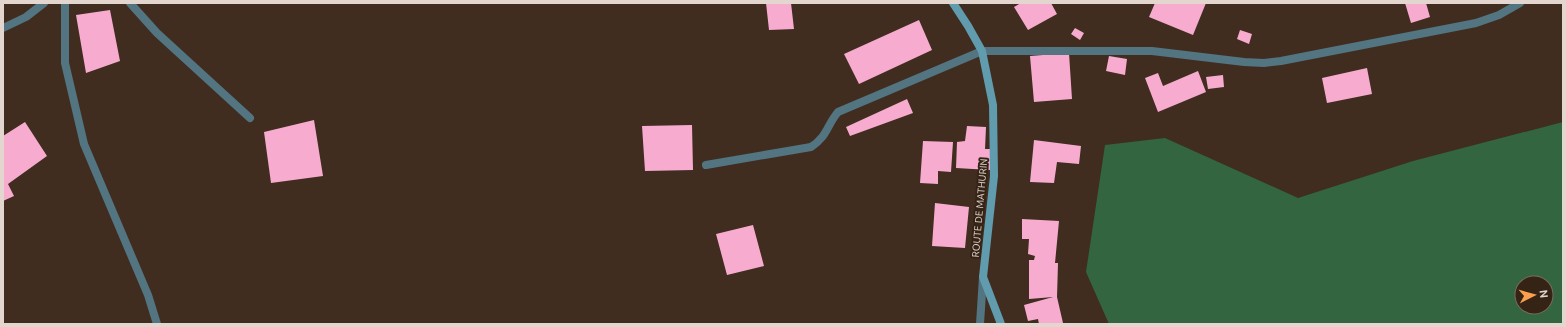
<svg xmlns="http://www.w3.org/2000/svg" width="1566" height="327" viewBox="0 0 1566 327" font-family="Ubuntu,sans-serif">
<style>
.green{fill:#326540;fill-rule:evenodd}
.building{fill:#f7accf}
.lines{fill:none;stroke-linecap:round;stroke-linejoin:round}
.street{stroke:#527581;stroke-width:8}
.secondary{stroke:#619bae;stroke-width:8}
.labels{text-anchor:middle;stroke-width:4;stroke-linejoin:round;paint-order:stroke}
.street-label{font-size:10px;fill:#e2d6ce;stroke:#352316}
</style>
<rect width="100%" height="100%" fill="#402d20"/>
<!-- green -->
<path class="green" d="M1563 122V324H1109L1086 272 1105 145 1165 138 1298 198 1413 161ZM1522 283H1546V307H1522Z"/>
<!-- building -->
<path class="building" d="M766 3H791L794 29 769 30Z
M1021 3H1051L1057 14 1028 30 1014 7Z
M1155 3H1206L1193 35 1149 17Z
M1405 3H1426L1430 17 1411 23Z
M110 10 120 61 86 73 76 15Z
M919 20 932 50 859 84 844 54Z
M1075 28 1084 33 1080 40 1071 34Z
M1240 30 1252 34 1249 44 1237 39Z
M1069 53 1072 99 1034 102 1030 56Z
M1109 56 1127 59 1125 75 1106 71Z
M1367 68 1372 94 1327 103 1322 78Z
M1198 71 1206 92 1158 112 1145 78 1158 73 1163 86Z
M1223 75 1224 87 1208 89 1206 77Z
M907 99 913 113 850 136 846 127Z
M314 120 323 176 271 183 264 132Z
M25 122 47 156 8 184 14 196 3 201V136Z
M692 125 693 170 645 171 642 126Z
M967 126 986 127 985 149H991L990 170 956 168 957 142 965 141Z
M1034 140 1081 146 1079 164 1057 162 1054 183 1030 182Z
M923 141 953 142 951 172 938 171V184L920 183Z
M935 203 969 207 965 248 932 246Z
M1022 219 1059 221 1055 263H1058L1057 297 1063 323 1039 324 1038 319 1028 321 1024 305 1053 297 1029 299V260H1034L1035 256 1028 254 1029 239H1022Z
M753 225 764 266 727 275 716 234Z"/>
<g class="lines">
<!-- street -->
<path class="street" d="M65 3V63L84 144 148 295 157 324
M130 3 157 33 250 118
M3 28 26 17 44 3
M706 165 811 147C827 137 827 125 838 112L982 51H1152L1244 62 1264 63 1281 61 1476 23 1499 15 1520 3
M980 324 983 277"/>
<!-- secondary -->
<path class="secondary" d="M953 3 968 26 982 51 993 105 994 176 983 277 1001 324"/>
</g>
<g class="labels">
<!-- street labels -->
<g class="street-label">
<text transform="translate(979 208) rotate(-85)" y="4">ROUTE DE MATHURIN</text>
</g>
</g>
<!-- border -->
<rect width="1566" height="327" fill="none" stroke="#e2d6ce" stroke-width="8"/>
<!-- north arrow -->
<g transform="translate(1534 295) rotate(84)"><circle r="19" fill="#352316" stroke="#7a6b60"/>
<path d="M0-3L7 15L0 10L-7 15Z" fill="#fa9f4e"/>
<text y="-6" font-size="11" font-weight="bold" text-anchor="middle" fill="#e2d6ce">N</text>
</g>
</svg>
